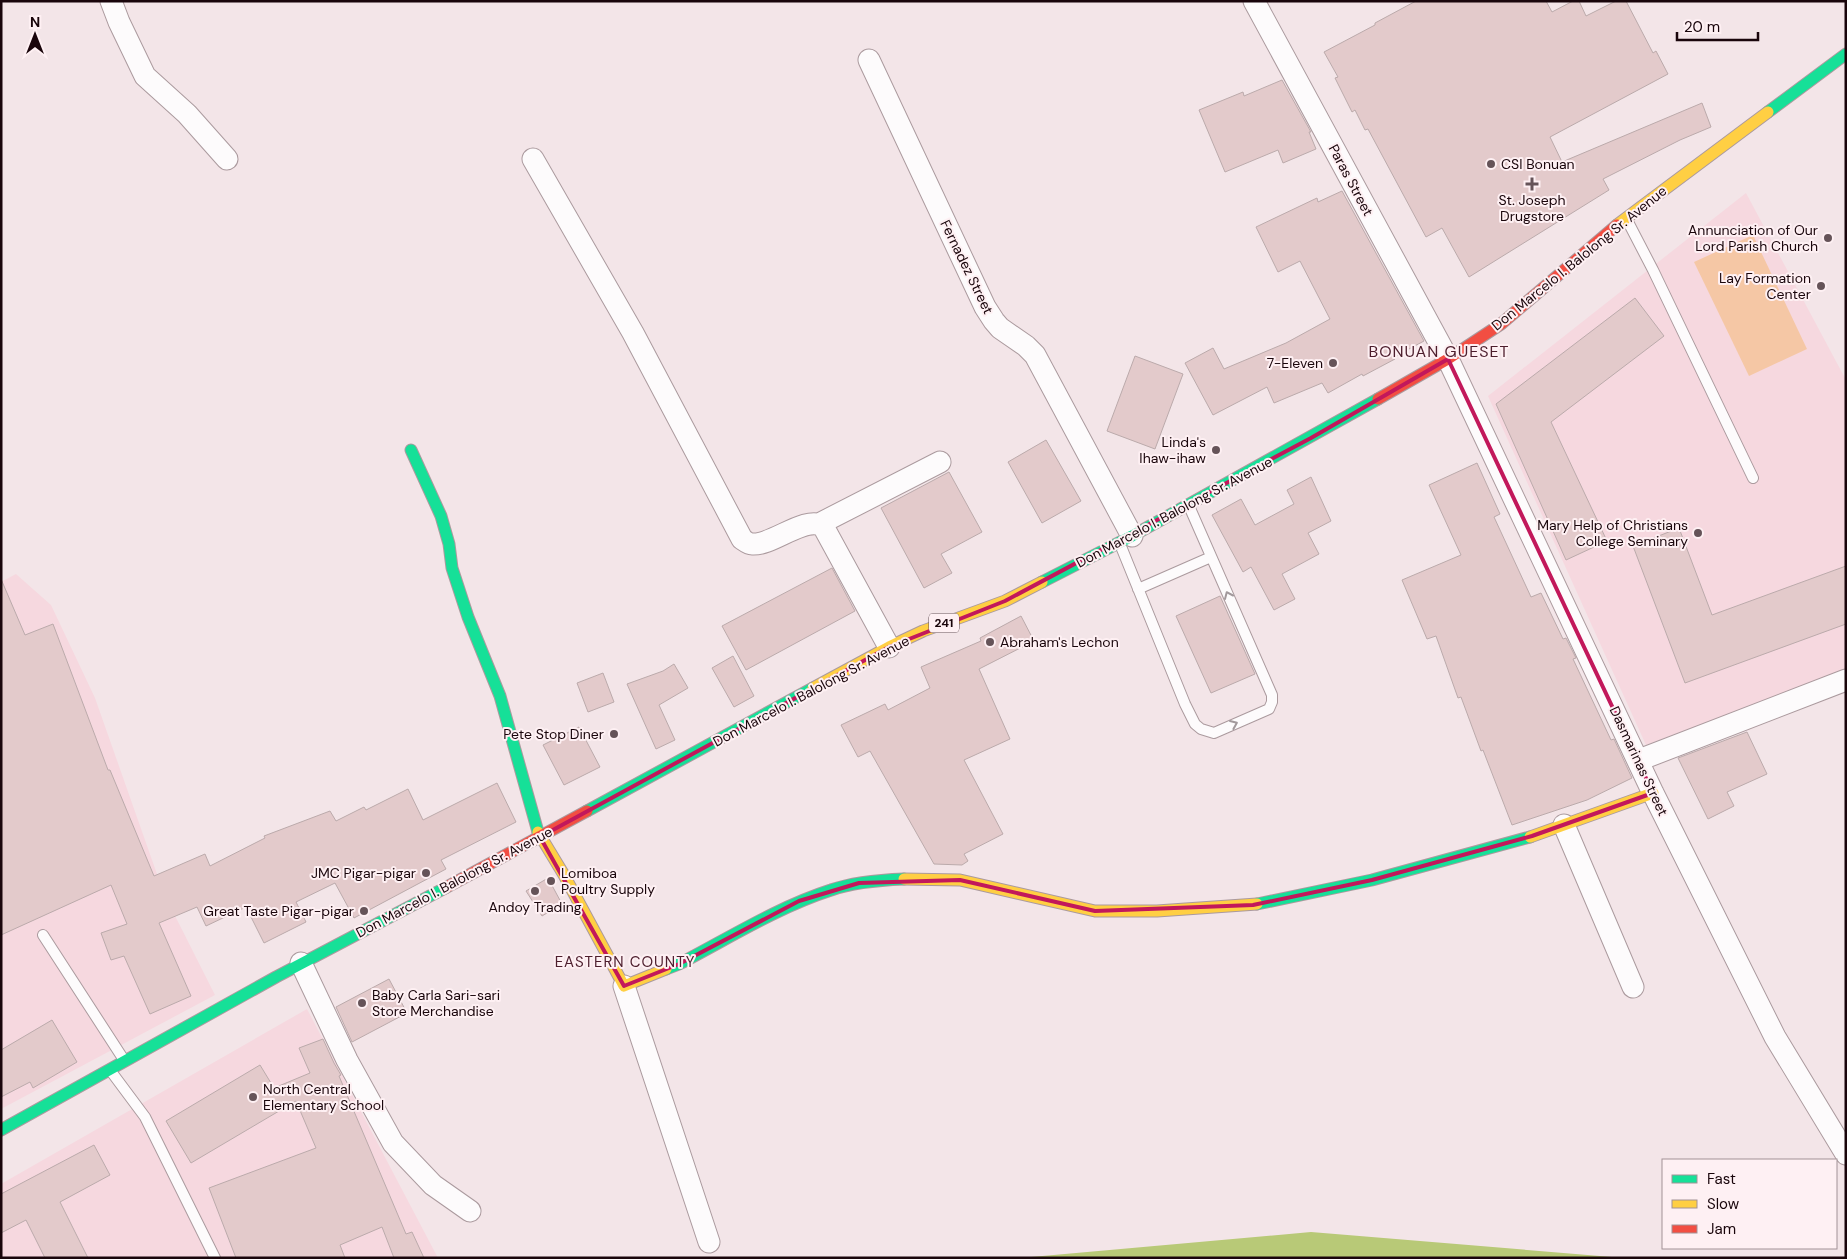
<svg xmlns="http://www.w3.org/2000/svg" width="1847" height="1259" viewBox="0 0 1847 1259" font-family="'DM Sans',sans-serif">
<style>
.built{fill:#f6d8df}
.green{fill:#f5c7a5}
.water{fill:#b8c977}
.building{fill:#e3cacb;stroke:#bbaaab}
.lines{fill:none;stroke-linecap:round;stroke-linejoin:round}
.lane-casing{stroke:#ab9a9e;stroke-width:12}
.street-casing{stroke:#ab9a9e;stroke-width:23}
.fast-casing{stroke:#ab9a9e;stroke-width:13}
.slow-casing{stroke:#ab9a9e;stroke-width:13}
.jam-casing{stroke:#ab9a9e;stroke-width:13}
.lane{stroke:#fdfbfc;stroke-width:10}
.street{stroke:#fdfbfc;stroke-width:21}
.fast{stroke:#16e098;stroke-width:11}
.slow{stroke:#ffcf43;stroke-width:11}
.jam{stroke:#f24e42;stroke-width:11}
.oneway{stroke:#a2999c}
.marked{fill:none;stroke:#c2185b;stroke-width:4;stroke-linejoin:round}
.poi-dot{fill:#655358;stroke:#fef0f3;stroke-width:2}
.labels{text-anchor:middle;stroke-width:4;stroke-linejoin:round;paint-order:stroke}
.shield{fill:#fef0f3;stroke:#5e4c51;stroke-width:1}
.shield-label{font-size:12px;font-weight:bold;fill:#19050b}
.poi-label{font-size:14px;fill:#19050b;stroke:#fef0f3;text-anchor:end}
.street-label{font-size:14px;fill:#19050b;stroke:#fef0f3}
.neighbourhood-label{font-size:15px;letter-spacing:1px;fill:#4d1e2d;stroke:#fef0f3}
.quarter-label{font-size:16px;letter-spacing:1px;fill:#4d1e2d;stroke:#fef0f3}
</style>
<rect width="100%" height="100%" fill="#f3e5e8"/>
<!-- built -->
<path class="built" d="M1746 193 1846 380V670L1646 745 1488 396Z
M16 574 51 605 95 698 164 894 215 995 1 1109V582Z
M307 1009 438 1258H1V1184Z"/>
<!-- green -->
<path class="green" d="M1753 235 1807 349 1749 376 1694 262Z"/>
<!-- water -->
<path class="water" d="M1311 1232 1624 1258H1020Z"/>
<!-- building -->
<path class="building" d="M1416 1H1546L1552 12 1573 1H1579L1586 16 1616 1H1626L1653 53 1656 51 1668 74 1550 137 1562 162 1702 103 1711 127 1680 140 1603 179 1609 190 1469 277 1442 228 1426 237 1368 129 1365 130 1355 110 1352 112 1335 78 1338 77 1324 52 1375 25V23Z
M1282 80 1311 132H1309L1316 149 1283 163 1278 150 1225 172 1199 110 1243 92 1244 96Z
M1342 191 1424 341 1394 357 1395 359 1363 376 1362 374 1328 393 1322 383 1274 403 1267 387 1213 415 1185 363 1213 348 1224 369 1286 343 1330 319 1300 261 1278 272 1256 227 1317 198 1318 202Z
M1635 298 1664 336 1551 422 1607 541 1566 560 1496 404Z
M1135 356 1183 374 1155 449 1107 431Z
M1046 440 1081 501 1042 523 1008 462Z
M1477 463 1500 514 1494 517 1531 597 1541 593 1563 639 1566 638 1576 658 1573 659 1611 740 1614 739 1632 778 1587 800 1512 825 1483 750 1481 751 1461 697 1458 698 1436 636 1427 639 1402 580 1461 555 1429 485Z
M949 472 982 532 941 554 952 573 924 588 881 508Z
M1311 477 1331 521 1308 533 1319 554 1282 574 1295 599 1274 610 1251 567 1243 572 1212 515 1241 499 1255 525 1294 504 1287 490Z
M1679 528 1712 615 1846 566V624L1685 683 1633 546Z
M832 568 855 611 746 670 722 626Z
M1 579 25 635 53 624 108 770H110L154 876 205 854 210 866 265 838 264 836 330 811 336 821 364 807 366 810 408 789 423 820 497 783 516 822 441 860 446 869 354 918 335 883 296 902 306 922 264 943 246 907 206 926 197 907 159 923 191 996 150 1014 124 956 111 960 101 933 127 924 111 885 1 935Z
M1220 596 1255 674 1211 693 1176 616Z
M1021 616 1034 641 979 669 1010 739 964 760 1003 834 964 854 968 861 962 865 934 864 870 751 858 757 841 725 885 704 888 710 930 688 921 667 981 641 980 638Z
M733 656 754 696 734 707 712 668Z
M674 664 688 688 659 705 675 740 656 749 627 684 663 671Z
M603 673 614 702 588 712 577 683Z
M579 727 600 767 564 785 543 745Z
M1747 732 1767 774 1727 792 1734 806 1708 819 1678 758Z
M548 878 562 904 542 916 526 891Z
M389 979 407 1013 352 1042 336 1007Z
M52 1020 77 1062 33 1088 30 1082 1 1097V1050Z
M323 1039 334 1063 341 1075 339 1076 406 1234 412 1232 424 1258H394L382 1227 340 1245 345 1258H236L209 1188 316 1148 296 1101 191 1163 166 1121 260 1065 274 1088 310 1073 299 1048Z
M94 1145 110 1175 60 1202 88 1258H45L26 1220 1 1233V1194Z"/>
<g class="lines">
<!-- lane casing -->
<g class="lane-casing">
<path id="lane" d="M1626 218 1653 270 1753 478
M1120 544 1185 704 1195 724 1201 729 1214 733 1269 709 1272 702V695L1189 506
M1138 589 1211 557
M43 935 124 1060
M110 1070 145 1117 215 1258"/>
</g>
<!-- street casing -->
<g class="street-casing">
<path id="street" d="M111 1 119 22 145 76 187 114 227 159
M1254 1 1448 359 1653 793 1775 1037 1846 1154
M869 60 985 307 994 321 1000 328 1026 346 1035 355 1132 536
M533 159 633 333 742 539C745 541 748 544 752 544 772 546 805 515 823 526L889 647
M819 524 940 462
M1639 760 1846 680
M1564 825 1633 987
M301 963 347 1060 393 1143 433 1185 470 1211
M624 986 709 1242"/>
</g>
<!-- fast casing -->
<g class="fast-casing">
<path id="fast" d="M1768 112 1846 54
M411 450 441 516 449 544 452 568 468 617 500 696 538 832
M1042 582 1132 536 1378 399
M587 811 813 688
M1257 904 1372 880 1530 837
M666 969 679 964C729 938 778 907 831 890 854 882 880 880 904 879
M1 1130 276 977 445 888"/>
</g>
<!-- slow casing -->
<g class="slow-casing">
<path id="slow" d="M1617 225 1768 112
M813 688 889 647 923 631 1005 601 1042 582
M538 832 564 875 624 986 666 969
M1530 837 1653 793
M904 879 960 880 1095 911H1157L1257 904"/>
</g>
<!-- jam casing -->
<g class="jam-casing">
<path id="jam" d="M1378 399 1448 359 1501 324 1617 225
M445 888 587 811"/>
</g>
<!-- lane -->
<use href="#lane" class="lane"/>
<!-- street -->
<use href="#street" class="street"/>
<!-- fast -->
<use href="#fast" class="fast"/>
<!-- slow -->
<use href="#slow" class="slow"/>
<!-- jam -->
<use href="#jam" class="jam"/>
</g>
<!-- one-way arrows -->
<defs><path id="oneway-chevron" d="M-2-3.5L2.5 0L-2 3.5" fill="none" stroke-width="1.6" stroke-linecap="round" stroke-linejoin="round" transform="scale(1.25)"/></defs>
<g class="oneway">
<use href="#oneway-chevron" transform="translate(1228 595) rotate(-114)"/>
<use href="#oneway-chevron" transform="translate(1234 724) rotate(-23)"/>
</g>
<!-- marked area -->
<path class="marked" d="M1448 359 1653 793 1532 836 1372 880 1253 905 1095 911 960 880 859 883 799 901 679 964 624 986 540 837 889 647 1005 601 1311 438Z"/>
<!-- markers -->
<g class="poi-dot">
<circle cx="1491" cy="164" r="5"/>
<path d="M1529.5 176.5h5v5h5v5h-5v5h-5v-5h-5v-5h5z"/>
<circle cx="1828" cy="238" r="5"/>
<circle cx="1821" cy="286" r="5"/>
<circle cx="1333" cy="363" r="5"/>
<circle cx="1216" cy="450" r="5"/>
<circle cx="1698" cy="533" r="5"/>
<circle cx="990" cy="642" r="5"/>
<circle cx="614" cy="734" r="5"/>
<circle cx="426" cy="873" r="5"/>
<circle cx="551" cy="881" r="5"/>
<circle cx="535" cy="891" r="5"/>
<circle cx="364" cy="911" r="5"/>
<circle cx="362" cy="1003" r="5"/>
<circle cx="253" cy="1097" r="5"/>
</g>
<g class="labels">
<!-- shield labels -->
<rect class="shield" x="929" y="613.5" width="30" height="19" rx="4"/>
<g class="shield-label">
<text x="944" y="627">241</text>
</g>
<!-- poi labels -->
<g class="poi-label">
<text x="1501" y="169" text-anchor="start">CSI Bonuan</text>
<text x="1532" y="205" text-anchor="middle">St. Joseph<tspan x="1532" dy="16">Drugstore</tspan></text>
<text x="1818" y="235">Annunciation of Our<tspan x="1818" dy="16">Lord Parish Church</tspan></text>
<text x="1811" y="283">Lay Formation<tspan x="1811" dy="16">Center</tspan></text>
<text x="1323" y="368">7-Eleven</text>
<text x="1206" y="447">Linda's<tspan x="1206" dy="16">Ihaw-ihaw</tspan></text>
<text x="1688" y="530">Mary Help of Christians<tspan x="1688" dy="16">College Seminary</tspan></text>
<text x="1000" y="647" text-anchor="start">Abraham's Lechon</text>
<text x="604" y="739">Pete Stop Diner</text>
<text x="416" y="878">JMC Pigar-pigar</text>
<text x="561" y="878" text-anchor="start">Lomiboa<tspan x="561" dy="16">Poultry Supply</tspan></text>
<text x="535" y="912" text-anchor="middle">Andoy Trading</text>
<text x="354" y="916">Great Taste Pigar-pigar</text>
<text x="372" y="1000" text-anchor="start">Baby Carla Sari-sari<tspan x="372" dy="16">Store Merchandise</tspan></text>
<text x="263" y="1094" text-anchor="start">North Central<tspan x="263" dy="16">Elementary School</tspan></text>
</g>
<!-- street labels -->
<g class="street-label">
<text transform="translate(1351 180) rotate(62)" y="5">Paras Street</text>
<text transform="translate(1579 258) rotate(-39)" y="5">Don Marcelo I. Balolong Sr. Avenue</text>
<text transform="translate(967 267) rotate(64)" y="5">Fernadez Street</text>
<text transform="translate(1174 512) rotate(-28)" y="5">Don Marcelo I. Balolong Sr. Avenue</text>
<text transform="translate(811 691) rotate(-28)" y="5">Don Marcelo I. Balolong Sr. Avenue</text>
<text transform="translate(1639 761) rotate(65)" y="5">Dasmarinas Street</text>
<text transform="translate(454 882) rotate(-28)" y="5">Don Marcelo I. Balolong Sr. Avenue</text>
</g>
<!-- neighbourhood labels -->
<g class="neighbourhood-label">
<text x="625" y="967">EASTERN COUNTY</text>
</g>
<!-- quarter labels -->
<g class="quarter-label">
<text x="1439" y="357">BONUAN GUESET</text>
</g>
</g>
<!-- border -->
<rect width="1847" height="1259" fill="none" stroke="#19050b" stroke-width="5"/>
<!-- legend -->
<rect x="1662" y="1159" width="175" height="90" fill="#fef0f3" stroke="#a29296"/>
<rect x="1672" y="1175" width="25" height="8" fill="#16e098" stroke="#a29296"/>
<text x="1707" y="1184" font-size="15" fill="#19050b">Fast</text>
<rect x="1672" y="1200" width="25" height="8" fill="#ffcf43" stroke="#a29296"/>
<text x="1707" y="1209" font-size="15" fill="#19050b">Slow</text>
<rect x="1672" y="1225" width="25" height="8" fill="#f24e42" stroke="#a29296"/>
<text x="1707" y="1234" font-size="15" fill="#19050b">Jam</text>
<!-- north arrow -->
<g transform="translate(35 35)" stroke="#fef0f3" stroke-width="4" paint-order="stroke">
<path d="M0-4L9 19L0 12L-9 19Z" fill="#19050b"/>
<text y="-8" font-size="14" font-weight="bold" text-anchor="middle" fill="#19050b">N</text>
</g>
<!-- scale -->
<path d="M1677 32v8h81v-8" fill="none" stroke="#19050b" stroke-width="2.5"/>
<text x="1684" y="32" font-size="15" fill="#19050b" stroke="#fef0f3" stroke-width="4" paint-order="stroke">20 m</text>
</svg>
